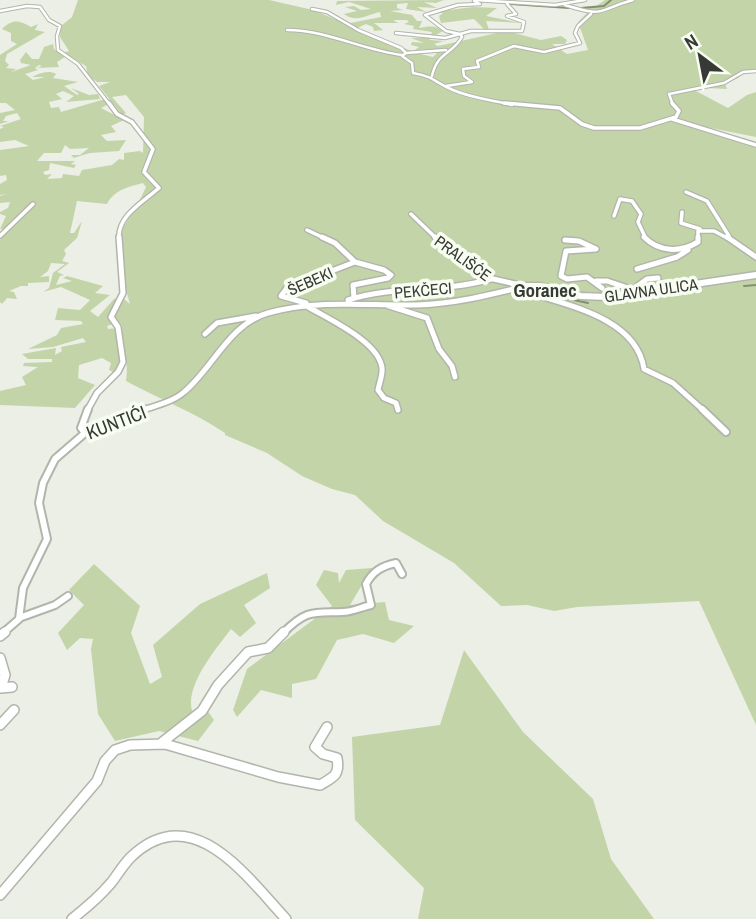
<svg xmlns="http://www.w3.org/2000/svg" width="756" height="919" viewBox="0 0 756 919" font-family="'Archivo Narrow',sans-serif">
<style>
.green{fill:#c3d4a9}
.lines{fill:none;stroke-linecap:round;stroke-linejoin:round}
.stream{stroke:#83906f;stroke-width:2}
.minor-far4-casing{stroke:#b1b5ab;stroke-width:4.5}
.minor-far3-casing{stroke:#b1b5ab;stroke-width:6}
.minor-far2-casing{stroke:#b1b5ab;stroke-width:8}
.minor-far1-casing{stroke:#b1b5ab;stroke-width:10}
.minor-casing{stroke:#b1b5ab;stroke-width:12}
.major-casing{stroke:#b1b5ab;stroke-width:9}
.minor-far4{stroke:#fff;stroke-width:2.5}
.minor-far3{stroke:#fff;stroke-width:3.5}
.minor-far2{stroke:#fff;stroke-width:5}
.minor-far1{stroke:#fff;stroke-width:6}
.minor{stroke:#fff;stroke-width:9}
.major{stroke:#fff;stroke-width:6}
.labels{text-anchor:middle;stroke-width:7;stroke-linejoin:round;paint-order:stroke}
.far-street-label{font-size:16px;fill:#373935;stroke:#f8fdf2}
.far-quarter-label{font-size:19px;font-weight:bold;fill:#373935;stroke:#f8fdf2}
.street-label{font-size:19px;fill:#373935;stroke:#f8fdf2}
</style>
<rect width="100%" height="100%" fill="#ebefe5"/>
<!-- green -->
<path class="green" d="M78 0H269L313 10 354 27 350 23 381 17 380 12C367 15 356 23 344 14L357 11 345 7 354 6 361 10 371 9 349 2 336 5 337 1 444 0 436 3 424 2 437 8 417 7 426 12 406 9 408 3 397 4V8L403 10 390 11 412 15 417 21H422L419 28C429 26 436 25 443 31L436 35 445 38 431 35 432 32 413 29 414 26 404 24 409 22 407 20H393L398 23H374L383 30 374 31 373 27 366 24 357 28 416 53 433 57 441 49 415 50 419 47 411 45 412 42 424 43 411 38H432L429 40 444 41 434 44 438 46 506 31 541 40 561 36 567 40 565 44H552L567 54 588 50 578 22 589 11 568 7H595L605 0H756V71L746 70 738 78 725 84 727 89 707 88V84L694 90 728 108 747 95 756 92V137L691 124 756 145V725L699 601 577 607 554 611 527 605 501 606 454 563 383 521 355 495 332 489 302 476 267 453 225 435V433C194 412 159 399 126 381 129 363 123 348 122 325L115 319 114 311 124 299 130 304C124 280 111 250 124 226 132 213 140 201 146 187L143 183C128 187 114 190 107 204L77 201 70 233H74L82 221 77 238 64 250 66 254 62 261 69 263 57 272 64 275 60 276 56 285 72 281 63 278 67 276 103 286 95 293 110 295 90 311 98 317 114 299 118 298 107 318 115 323 107 326 108 329 118 328V345L123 357 121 367 110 380 109 376 115 373 109 370 111 363 102 358 79 365 78 378 95 385 75 408 0 405V391L26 385 22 377 38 367 23 366 24 363 52 362V359H28L22 354 56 348 55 355 62 351 61 347 86 342 83 338 53 347 28 349 57 335 61 328 83 324 81 321 55 320 58 308 80 310 90 300 61 287 43 292 49 288 53 273 65 264 51 263 48 271 40 277 49 276V282L28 283V286H21L9 291 14 292 17 299 7 298 2 304 0 302V240L7 230 0 229 6 216 0 214V212L8 208 10 202 0 203V196L6 194 0 195V184L7 180 6 175 0 176V150L29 146 15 140 0 142V129L4 127 0 126 21 119 17 113 6 116 3 121H9L0 124V113L15 110 6 103H0V55L17 44 11 41V33L2 29C13 19 18 20 31 27L38 24 35 30 45 32 7 54 5 61 9 65 6 68 16 69 11 72 31 65 21 63 20 60 26 52 32 59H39L44 47 53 44 54 49 65 57 57 62 59 67 37 68 42 66 39 65 35 68 38 70 25 74 33 80 45 77H32C40 73 48 70 56 74L53 78 78 82 64 86 77 95 79 94 71 88 89 95 98 94 100 99 66 102 74 96 63 91 56 94 62 99 49 102 51 108 59 107 61 112 105 99 107 105 101 108 124 120 111 126 116 132 101 135 107 141 126 140 119 151 90 153 70 159 74 158 71 155H80L89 148 70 149 65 145 61 153H44L37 161H75L71 164 76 165 74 168 50 163 49 170 43 172 45 175 52 174 47 179 62 178 63 174 79 176 82 170 112 165 119 159 124 160V153L140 151 143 153 144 117 126 95 112 97 126 113 122 115 99 86 110 82H97L88 76 86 66 63 53 69 51 60 37 61 26 72 17Z
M473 7 497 8 486 16 521 23 486 21 489 30H485L474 19 441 23 439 16 443 13 434 12Z
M94 564 140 606 131 633 150 684 162 677 153 645 200 604 267 573 270 588 244 605 256 623 240 637 231 629C216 649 185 685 192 711L204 706 214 720 198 741 159 731 115 741 98 714 91 649 93 639 80 638 67 650 58 633 84 605 69 590Z
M372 568 350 605 385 602 389 620 414 626 394 643 363 634 337 640 316 679 292 684V698L261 690 237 717 233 710 247 669 332 606 316 585 324 570 338 573 339 583 346 570Z
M464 650 523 732 593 799 611 859 654 919H418L424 888 355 820 352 737 440 725Z"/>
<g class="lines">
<!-- stream -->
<path class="stream" d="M511 4 569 8
M581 8 604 6 611 0
M744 286 756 285
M537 292 588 303"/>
<!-- minor-far4 casing -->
<g class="minor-far4-casing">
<path id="minor-far4" d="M475 0 555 5 585 0
M565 5C607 18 596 10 633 0
M312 9 327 12 358 30 401 48 406 53 402 56 412 63 413 73C436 77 435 83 453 90 471 98 492 100 512 105
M0 11 27 6 40 7 49 20 60 26 57 36 58 50 78 64 110 105
M287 30C327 30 362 50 402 55
M396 33 445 38 460 34
M460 34 446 31 425 15 458 5 480 4 474 1
M406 53 446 50
M432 76C437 52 452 55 462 37L460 34 471 31H522L524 22 507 16 516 14 507 4
M446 86 472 82 464 76 463 69 479 67 477 61 514 46 544 52 580 43 575 33 578 26 591 14
M673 105 669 94 724 83 743 72 756 71"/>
</g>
<!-- minor-far3 casing -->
<g class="minor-far3-casing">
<path id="minor-far3" d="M109 103 117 114 132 122 153 149 144 172 159 188C143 202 117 216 119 239
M504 103 560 108 582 124 594 128H640L676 117 679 111 672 103
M672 119 756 145
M686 192 707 201 729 236
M682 212 681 223 700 229
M411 214 437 239
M614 216 620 199 632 201 641 214 638 222 646 239
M307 230 326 239
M0 236 33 204
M698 239V231H714L729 239"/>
</g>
<!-- minor-far2 casing -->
<g class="minor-far2-casing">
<path id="minor-far2" d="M435 237 489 278 524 286
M644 237C659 252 680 253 698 242V237
M727 237 756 257
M565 240 579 241 596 249 566 251 561 276 567 279 587 277 602 288
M637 269 677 257 688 250
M596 281H607L634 290
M517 289C560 304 636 315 644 369L673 383 704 411
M628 293 647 279 658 278
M354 298 353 285 388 278 391 275 384 270 355 262
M348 300C395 285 444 293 491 279
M306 303 281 296 287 288 355 262 335 243 322 237
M305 305C326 318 379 341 382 368 383 374 379 384 378 390L384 398 396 403 398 410
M386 305 427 318 439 349 452 366 455 377
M205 334 217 323 256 316
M87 411 97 393 118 372 123 362 118 327 111 317 123 293 119 237
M140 411C154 406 173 402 184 392 213 368 229 324 268 313 317 299 366 306 416 305 454 304 490 295 526 286"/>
</g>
<!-- minor-far1 casing -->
<g class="minor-far1-casing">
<path id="minor-far1" d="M702 409 726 432
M85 433 81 428 88 409
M19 618 55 605 68 596
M3 633 19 619 23 588 47 539 39 503 43 483 55 459 85 433 144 409
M283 633C307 609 313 613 343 612 352 612 362 607 371 605L366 584C373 571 382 566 396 563L402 574"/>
</g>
<!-- minor casing -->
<g class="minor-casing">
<path id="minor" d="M0 636 5 632
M0 658 5 675 1 688 12 687
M0 725 14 710
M160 744 202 711 218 685 248 652 268 648 284 632
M0 895 97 781 105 761 115 750 130 745 165 744 278 777 320 785C334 777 340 775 337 758L323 754 315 747 327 727
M72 919C86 908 100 896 111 883 118 874 123 865 131 857 192 798 247 877 286 919"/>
</g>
<!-- major casing -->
<g class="major-casing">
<path id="major" d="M526 286H540L581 296 607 297 756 275"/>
</g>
<!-- minor-far4 -->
<use href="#minor-far4" class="minor-far4"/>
<!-- minor-far3 -->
<use href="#minor-far3" class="minor-far3"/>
<!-- minor-far2 -->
<use href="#minor-far2" class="minor-far2"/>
<!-- minor-far1 -->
<use href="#minor-far1" class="minor-far1"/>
<!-- minor -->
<use href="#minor" class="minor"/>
<!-- major -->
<use href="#major" class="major"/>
</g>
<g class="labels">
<!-- far-street labels -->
<g class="far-street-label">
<text transform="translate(463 258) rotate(36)" y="6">PRALIŠĆE</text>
<text transform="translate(310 281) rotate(-24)" y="6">ŠEBEKI</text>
<text transform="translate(423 290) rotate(-5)" y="6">PEKČECI</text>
<text transform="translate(651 290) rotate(-8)" y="6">GLAVNA ULICA</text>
</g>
<!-- far-quarter labels -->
<g class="far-quarter-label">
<text x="545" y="297">Goranec</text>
</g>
<!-- street labels -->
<g class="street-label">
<text transform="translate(116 422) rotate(-21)" y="7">KUNTIĆI</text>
</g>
</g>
<!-- north arrow -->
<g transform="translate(700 56) rotate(328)" stroke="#f8fdf2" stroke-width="5" paint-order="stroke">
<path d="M0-5L12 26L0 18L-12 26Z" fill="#373935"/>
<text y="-10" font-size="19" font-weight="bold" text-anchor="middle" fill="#373935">N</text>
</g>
</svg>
